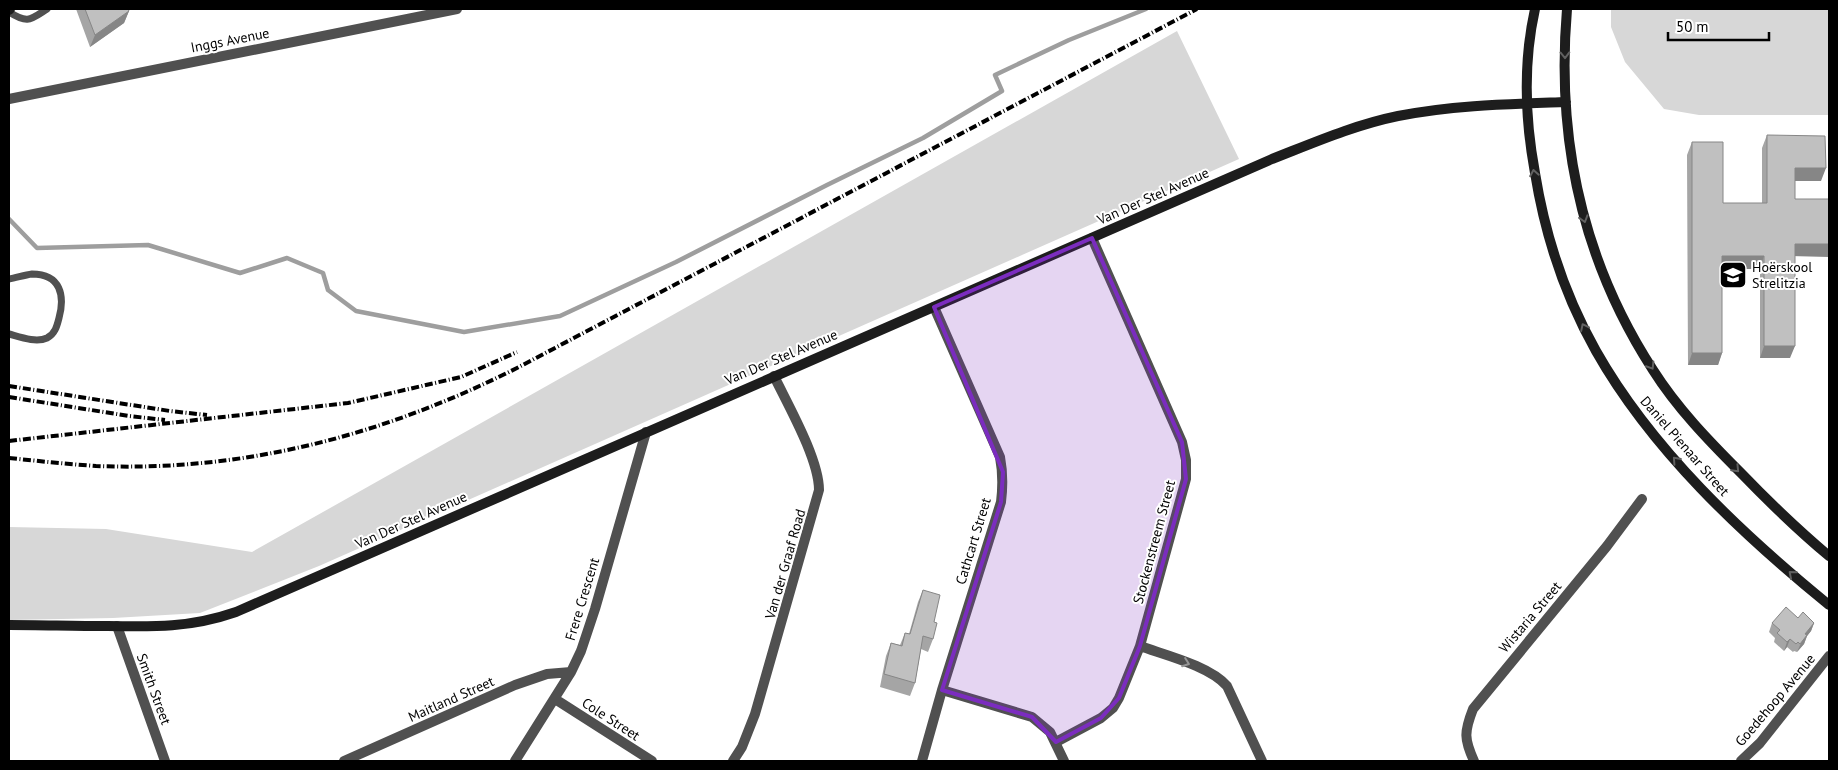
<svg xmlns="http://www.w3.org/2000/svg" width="1838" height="770" viewBox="0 0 1838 770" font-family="'PT Sans',sans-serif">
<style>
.green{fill:#d7d7d7}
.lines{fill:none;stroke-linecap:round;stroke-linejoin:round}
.stream{stroke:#9e9e9e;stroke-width:4.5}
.lane{stroke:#505050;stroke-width:7}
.street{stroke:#505050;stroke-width:10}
.secondary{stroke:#1d1d1d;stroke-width:10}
.rail{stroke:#000;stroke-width:4;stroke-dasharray:8 2.5 1 2.5;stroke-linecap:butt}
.wall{fill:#a5a5a5}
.shaded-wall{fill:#868686}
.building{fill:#c0c0c0;stroke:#868686}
.oneway{stroke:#616161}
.oneway2{stroke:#969696}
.marked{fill:#7b2cbf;fill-opacity:0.2;stroke:#7b2cbf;stroke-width:4;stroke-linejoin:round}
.labels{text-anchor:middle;stroke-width:4;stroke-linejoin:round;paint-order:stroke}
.street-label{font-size:14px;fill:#000;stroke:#fff}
.poi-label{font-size:14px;fill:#000;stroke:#fff;text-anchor:start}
</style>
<rect width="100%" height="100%" fill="#fff"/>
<!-- green -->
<path class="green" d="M1611 9H1829V115H1699L1664 109 1625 62 1611 27Z
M1177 31 1239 159 319 566 200 613 113 618 9 620V527L106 529 252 552Z"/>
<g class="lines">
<!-- stream -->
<path class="stream" d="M9 219 37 248 148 245 240 273 287 258 323 273 328 290 356 311 464 332 560 316 676 262 827 185 923 138 1002 91 995 75 1069 40 1146 9"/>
<!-- lane -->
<path class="lane" d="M9 12C28 24 30 20 47 9
M9 279C16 278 24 275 32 274 61 274 65 296 59 318 57 326 55 334 47 338 36 343 20 337 9 334"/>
<!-- street -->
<path class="street" d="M9 99 457 9
M117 626 165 761
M1140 646C1165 655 1210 666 1227 686L1262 761
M942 690 1032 717 1050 732 1064 761
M555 699 652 761
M1056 742 1101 718 1113 708 1119 698 1140 646 1186 479V460L1182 442 1092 238
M344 761 515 685 547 674 571 672
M515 761 571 672 581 651 595 609 646 432
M733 761 742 747 755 714 819 490C819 459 788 405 774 376
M922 761 942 690 1001 502C1003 486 1003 473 1000 457L934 307
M1474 761C1464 739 1464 732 1473 709L1607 546 1642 499
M1741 761 1760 743 1829 656"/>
<!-- secondary -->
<path class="secondary" d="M1535 9C1523 63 1525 119 1535 173 1545 235 1565 296 1596 351 1652 450 1742 534 1829 605
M1567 9C1556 139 1581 259 1653 370 1677 408 1709 441 1741 473 1769 502 1798 530 1829 556
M9 10 10 9
M9 625C41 625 73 626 106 626 153 627 190 628 236 612L1272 159C1313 143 1354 125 1398 116 1453 105 1510 104 1566 102"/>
<!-- rail -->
<path class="rail" d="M9 386 170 411 207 415
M9 397 129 416 165 420
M9 441 348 403 461 377 517 352
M9 458C38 461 67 464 96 466 245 472 384 435 517 368L1197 9"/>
</g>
<!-- wall -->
<path class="wall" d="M76 9H128L129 11 124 23 90 47Z
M1767 135 1821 181H1795V256L1790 358H1760V269H1722V353L1718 365H1688L1687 155 1692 142 1723 203H1762V148Z
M923 590 934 622 933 639 928 652 921 649 915 683 910 696 880 687 886 656 891 643 900 645 905 633 909 634 918 602Z
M1772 623H1814L1811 631 1807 636 1804 644 1797 652 1794 651 1793 652 1787 647 1784 651 1774 642 1775 638 1769 632Z"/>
<!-- shaded-wall -->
<path class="shaded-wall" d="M129 11 124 23 90 47 95 35Z
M1795 168H1826L1821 181H1791Z
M1795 244H1829V257L1790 256Z
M1722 256H1764L1760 269H1718Z
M1764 346H1795L1790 358H1760Z
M1692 353H1722L1718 365H1688Z
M1814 623 1811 631 1807 636 1804 644 1797 652 1805 634Z
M1790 639 1787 647 1784 651 1787 642Z"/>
<!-- building -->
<path class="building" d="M85 9H128L129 11 95 35Z
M1767 135 1825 136 1826 168H1795V199H1829V244H1795V346H1764V256H1722V353H1692V142H1723V203H1767Z
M923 590 940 595 934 622 937 623 933 639 923 636 915 683 884 674 891 643 902 646 905 633 910 634Z
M1786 607 1798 618 1803 612 1814 623 1805 634 1807 635 1800 644 1798 642 1796 644 1790 639 1787 642 1777 633 1780 630 1772 623Z"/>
<!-- one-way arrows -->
<defs><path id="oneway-chevron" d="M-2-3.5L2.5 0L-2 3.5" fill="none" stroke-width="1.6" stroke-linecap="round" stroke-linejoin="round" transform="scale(1.25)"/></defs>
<g class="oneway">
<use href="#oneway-chevron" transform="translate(1565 55) rotate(89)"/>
<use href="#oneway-chevron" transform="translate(1534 173) rotate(-100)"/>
<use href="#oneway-chevron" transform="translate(1584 219) rotate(73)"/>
<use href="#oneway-chevron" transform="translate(1584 327) rotate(-116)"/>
<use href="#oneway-chevron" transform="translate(1651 366) rotate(58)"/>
<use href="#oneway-chevron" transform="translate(1676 460) rotate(-132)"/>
<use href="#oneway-chevron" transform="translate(1736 469) rotate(46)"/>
<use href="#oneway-chevron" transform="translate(1792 574) rotate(-139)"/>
</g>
<use class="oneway2" href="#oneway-chevron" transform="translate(1186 663) rotate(20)"/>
<!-- marked area -->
<path class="marked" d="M1092 238 1182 442 1186 479 1140 646 1119 698 1101 718 1056 742 1032 717 942 690 1001 502 1003 472 934 307Z"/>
<!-- icons -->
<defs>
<g id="school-square" transform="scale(1.4375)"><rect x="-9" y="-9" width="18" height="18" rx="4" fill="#000" stroke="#fff"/><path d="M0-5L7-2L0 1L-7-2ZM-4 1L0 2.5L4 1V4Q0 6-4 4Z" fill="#fff"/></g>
</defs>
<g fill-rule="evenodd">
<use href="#school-square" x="1733" y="275"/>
</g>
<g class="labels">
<!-- street labels -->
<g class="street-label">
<text transform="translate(230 40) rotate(-11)" y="5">Inggs Avenue</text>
<text transform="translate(1153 196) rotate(-24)" y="5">Van Der Stel Avenue</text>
<text transform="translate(781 357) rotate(-23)" y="5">Van Der Stel Avenue</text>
<text transform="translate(1685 446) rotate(49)" y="5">Daniel Pienaar Street</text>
<text transform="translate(411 520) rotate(-24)" y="5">Van Der Stel Avenue</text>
<text transform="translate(973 541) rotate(-73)" y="5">Cathcart Street</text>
<text transform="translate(1154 542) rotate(-75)" y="5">Stockenstreem Street</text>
<text transform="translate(785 564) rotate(-74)" y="5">Van der Graaf Road</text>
<text transform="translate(582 599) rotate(-73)" y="5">Frere Crescent</text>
<text transform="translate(1530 617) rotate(-50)" y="5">Wistaria Street</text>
<text transform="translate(154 689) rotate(70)" y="5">Smith Street</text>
<text transform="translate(451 699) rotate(-24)" y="5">Maitland Street</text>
<text transform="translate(1775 700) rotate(-50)" y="5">Goedehoop Avenue</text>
<text transform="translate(611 719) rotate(33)" y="5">Cole Street</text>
</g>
<!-- poi labels -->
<g class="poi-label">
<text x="1752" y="272">Hoërskool<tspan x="1752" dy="16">Strelitzia</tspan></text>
</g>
</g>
<!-- border -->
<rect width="1838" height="770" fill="none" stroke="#000000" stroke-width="20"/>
<!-- scale -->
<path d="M1668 32v8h101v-8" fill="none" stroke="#000000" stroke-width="2.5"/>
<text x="1676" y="32" font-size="15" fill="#000000" stroke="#ffffff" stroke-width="4" paint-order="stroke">50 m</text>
</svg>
